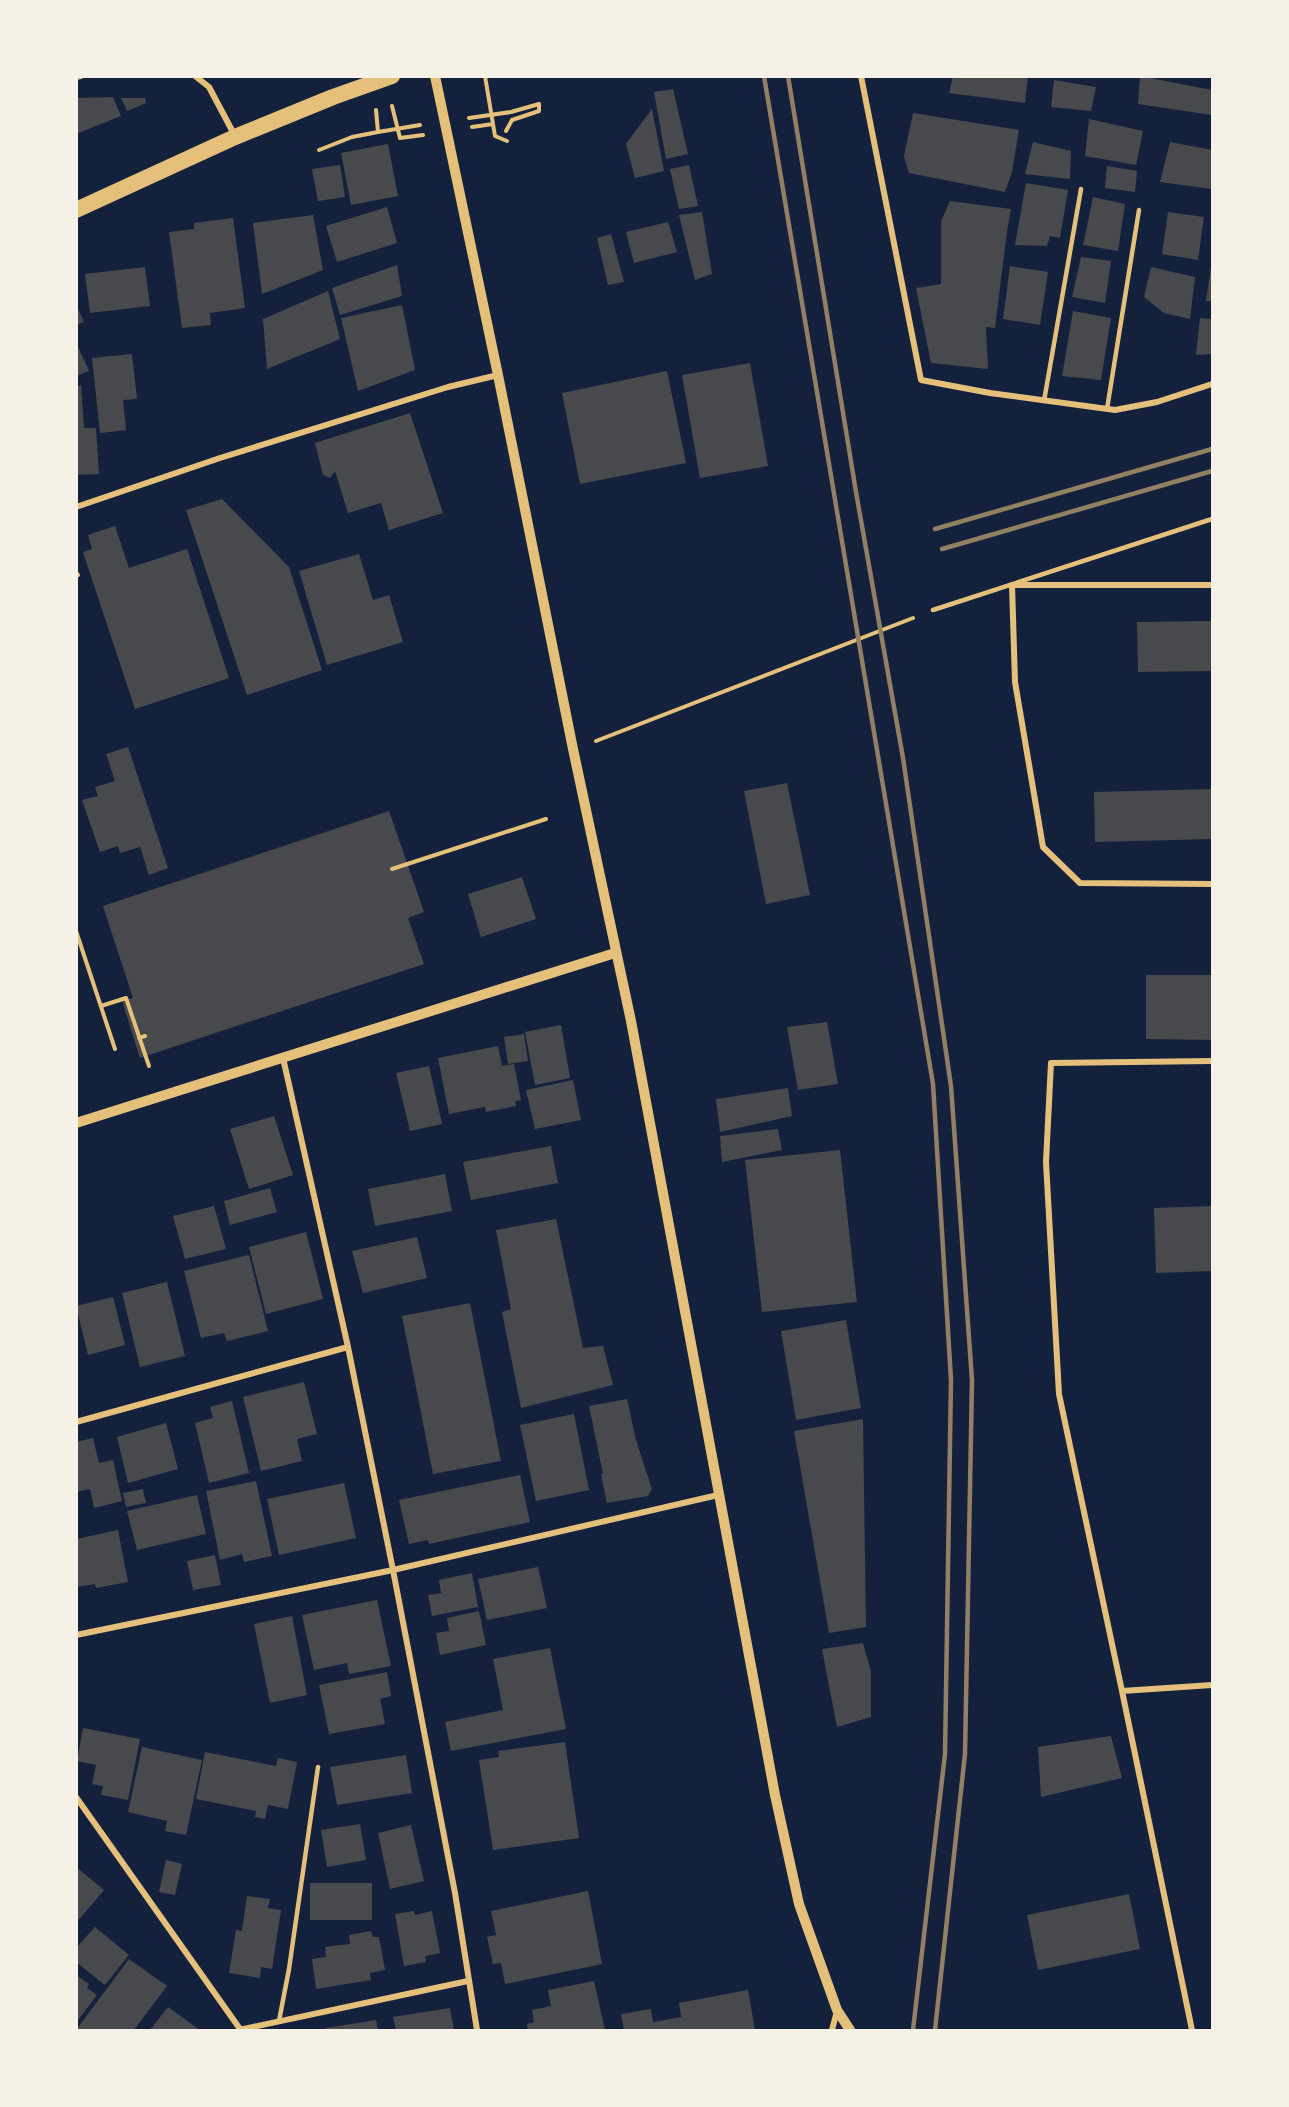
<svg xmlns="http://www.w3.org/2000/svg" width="1289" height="2107" viewBox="0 0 1289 2107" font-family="Manrope,sans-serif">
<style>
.building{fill:#48494c}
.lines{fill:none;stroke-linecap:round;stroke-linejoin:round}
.path{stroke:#e5c07b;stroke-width:4}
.service{stroke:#e5c07b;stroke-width:4.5}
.minor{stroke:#e5c07b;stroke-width:6}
.tertiary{stroke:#e5c07b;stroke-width:10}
.trunk{stroke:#e5c07b;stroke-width:16}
.rail{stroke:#918062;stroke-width:4.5}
</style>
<rect width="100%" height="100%" fill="#14213d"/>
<!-- building -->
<path class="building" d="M953 76H1028L1025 103 949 93Z
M1140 76 1212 90V115L1138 104Z
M1054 80 1096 87 1091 111 1051 107Z
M673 89 688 154 666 159 654 92Z
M113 97 121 116 76 134V98Z
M121 98H145L146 103 127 111Z
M652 109 664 171 635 178 626 144Z
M913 113 1019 130 1012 172 1005 192 909 173 904 156Z
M1089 119 1143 131 1136 165 1085 156Z
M1033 142 1071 151 1070 179 1025 174Z
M1170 142 1212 150V189L1160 182Z
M388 144 398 196 351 205 341 153Z
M340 165 345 197 318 201 312 169Z
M689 165 698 206 679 209 670 169Z
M1107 166 1137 171 1135 192 1105 188Z
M1026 183 1068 190 1060 238 1050 236 1047 246 1015 245Z
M1093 197 1125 204 1118 251 1083 245Z
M950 201 1011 209 1007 231 995 328 986 327 988 369 931 363 916 288 941 284V221Z
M387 207 397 243 337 262 326 226Z
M702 212 712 274 695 280 679 215Z
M1168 212 1204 217 1198 260 1162 254Z
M313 215 323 270 262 294 253 223Z
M233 218 245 308 210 313 211 325 182 328 169 232 194 229V223Z
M668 222 677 252 634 263 626 232Z
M611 234 624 282 608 285 597 238Z
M1081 257 1111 261 1105 303 1072 297Z
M397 265 402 296 340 315 332 288Z
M1010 266 1048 272 1040 325 1003 319Z
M145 267 150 306 90 313 85 274Z
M1151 267 1195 277 1190 319 1164 313 1144 297Z
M1211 267 1212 268V301H1206Z
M328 291 340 339 267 369 263 319Z
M76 305 84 322 76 325Z
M402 305 415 370 358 391 341 318Z
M1073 311 1111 318 1101 380 1062 376Z
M1200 318 1212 319V354L1196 355Z
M76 342 89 371 76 376Z
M132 354 137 399 123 400 126 430 100 433 92 358Z
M750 363 768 466 700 478 682 375Z
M667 371 686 463 580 484 562 393Z
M81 385 84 428H96L99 474 76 475V387Z
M410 413 443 513 389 530 381 503 348 513 335 471 330 478 323 475 315 443Z
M222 499 289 567 322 670 247 695 186 510Z
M115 526 129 568 187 549 229 678 135 709 83 552 92 549 88 535Z
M359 554 373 600 389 595 403 642 327 665 299 571Z
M1212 621V671L1138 672 1137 622Z
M128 747 168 868 149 875 140 847 120 853 118 846 100 852 82 800 98 796 95 787 115 781 106 754Z
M787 783 810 895 766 904 744 791Z
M1212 789V839L1095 842 1094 792Z
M389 811 424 912 408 918 424 964 140 1058 122 1001 133 998 103 906Z
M522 877 536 919 481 937 468 894Z
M1146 975H1212V1040L1146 1039Z
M827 1022 838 1084 798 1090 787 1027Z
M561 1025 570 1078 535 1085 525 1032Z
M524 1034 528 1061 508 1064 504 1037Z
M498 1046 502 1066 514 1064 521 1100 515 1101 516 1106 486 1112 485 1107 449 1114 438 1058Z
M429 1066 442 1124 410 1131 396 1073Z
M573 1080 581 1120 535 1129 526 1090Z
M788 1088 792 1116 720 1132 716 1099Z
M274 1116 293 1175 249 1189 230 1129Z
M778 1129 782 1150 722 1162 720 1136Z
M551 1146 558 1183 471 1200 463 1162Z
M840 1150 857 1302 762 1312 745 1160Z
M445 1174 452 1211 375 1226 368 1189Z
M270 1188 277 1212 230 1225 224 1201Z
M214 1206 226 1249 185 1259 173 1216Z
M1212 1206V1271L1156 1273 1154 1208Z
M556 1219 583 1348 603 1346 613 1385 521 1408 502 1312 511 1309 496 1230Z
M306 1232 323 1299 266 1314 249 1247Z
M417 1237 427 1278 363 1293 352 1251Z
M249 1255 268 1331 227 1341 224 1333 201 1338 184 1271Z
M167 1282 185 1356 140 1367 122 1293Z
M113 1297 125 1345 88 1355 76 1306Z
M470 1303 501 1461 433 1474 402 1316Z
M846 1320 861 1408 796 1420 781 1331Z
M304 1382 317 1434 297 1439 302 1461 261 1471 243 1397Z
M627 1399 636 1440 652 1489 648 1496 607 1503 601 1474H603L589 1406Z
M232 1401 249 1473 209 1483 195 1423 213 1418 210 1407Z
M574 1414 589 1490 536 1501 520 1425Z
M863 1419 866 1627 829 1633 794 1431Z
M166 1423 178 1469 128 1483 117 1437Z
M93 1438 99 1463 113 1460 122 1501 94 1508 90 1489 76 1492V1442Z
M520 1475 530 1522 429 1544 428 1540 409 1544 399 1500Z
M256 1481 272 1556 244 1562 242 1554 220 1560 206 1491Z
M344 1483 356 1538 279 1555 267 1499Z
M143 1489 146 1503 126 1507 123 1493Z
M197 1495 206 1534 137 1550 127 1511Z
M118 1530 128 1582 96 1588 95 1584 76 1587V1539Z
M215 1555 221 1585 193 1590 187 1561Z
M538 1567 547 1608 487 1620 478 1579Z
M472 1573 478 1607 432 1616 428 1595 441 1593 439 1580Z
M377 1600 391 1666 349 1674 347 1663 314 1670 302 1615Z
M479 1611 486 1645 440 1655 436 1633 449 1631 447 1618Z
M292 1616 307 1695 270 1703 254 1624Z
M863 1643 871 1672V1717L837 1727 822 1649Z
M550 1648 566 1729 451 1751 445 1722 503 1710 493 1659Z
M387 1672 391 1696 380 1699 385 1724 329 1734 319 1685Z
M83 1728 140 1739 128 1800 101 1795 103 1786 92 1784 96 1765 77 1761Z
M1111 1736 1122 1778 1041 1797 1038 1747Z
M565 1742 579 1838 493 1850 479 1760 499 1757 498 1751Z
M142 1747 202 1760 186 1835 165 1831 167 1821 128 1812Z
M205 1752 276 1766 278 1758 297 1762 288 1809 268 1805 265 1819 255 1817 256 1811 196 1799Z
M406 1755 412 1793 337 1805 330 1767Z
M360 1824 366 1860 327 1867 321 1830Z
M411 1825 424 1881 390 1889 378 1833Z
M166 1860 182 1864 175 1895 159 1892Z
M76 1867 104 1890 76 1923Z
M310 1883H372V1920H310Z
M588 1891 602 1964 505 1984 501 1963 493 1964 487 1937 496 1935 491 1911Z
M1129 1894 1140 1949 1038 1970 1027 1915Z
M247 1896 270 1899 268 1908 281 1910 272 1969 261 1967 260 1978 229 1973 236 1930 242 1931Z
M414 1911 415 1915 432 1911 440 1953 425 1956 426 1962 404 1966 395 1914Z
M95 1927 129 1955 105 1985 76 1962V1948Z
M371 1931 373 1937H379L385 1970 370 1973 371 1980 316 1989 312 1959 326 1957 325 1947 350 1944 349 1935Z
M129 1959 167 1986 134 2030H76Z
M76 1975 89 1984 87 1988 97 1995 76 2023Z
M594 1981 605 2030H528L527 2024 534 2022 532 2010 551 2006 548 1990Z
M748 1990 755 2030H624L621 2014 651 2009 653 2022 681 2017 679 2003Z
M168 2007 200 2030H150Z
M450 2008 454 2030H396L393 2017Z
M376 2020 378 2030H326V2028Z"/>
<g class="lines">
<!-- path -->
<path class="path" d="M485 76 495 136 507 141
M392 106 400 138 423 135
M376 110 378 132 420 125
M469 118 511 112 539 104V111L512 120 506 131
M472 127 493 124
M319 150 352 137 378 132
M76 572 78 575
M596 741 913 618
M392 869 546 819
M76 931 115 1049
M101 1006 126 998 149 1066
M139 1038 145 1036"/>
<!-- service -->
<path class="service" d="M1044 401 1081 189
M1107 409 1139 210
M933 610 1212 519
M279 2021 289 1969 318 1767"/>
<!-- minor -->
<path class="minor" d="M195 76 209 87 235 136
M861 76 921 380 990 393 1115 410 1157 402 1212 384
M76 77 81 76
M76 507 220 458 448 387 498 375
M1212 585H1012L1015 682 1043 847 1080 883 1212 884
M283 1058 348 1347 393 1570 455 1893 477 2030
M1212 1061 1051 1063 1046 1162 1059 1394 1122 1691 1212 1685
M76 1422 348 1347
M76 1635 393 1570 718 1495
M1122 1691 1192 2030
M76 1797 240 2029
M239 2030 468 1981
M832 2030 837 2011"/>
<!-- tertiary -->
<path class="tertiary" d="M435 76 498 375 573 749 631 1021 775 1795 799 1904 837 2010 850 2030
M76 1123 615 953"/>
<!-- trunk -->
<path class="trunk" d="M76 210 235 137 333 97 392 76"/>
<!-- rail -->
<path class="rail" d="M764 76 933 1084 951 1380 945 1754 913 2030
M788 76 856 492 903 758 951 1086 972 1380 965 1754 935 2030
M935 529 1212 449
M942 549 1212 471"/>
</g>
<!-- border -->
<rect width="1289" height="2107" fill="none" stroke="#f6f1e7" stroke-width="156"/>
</svg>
